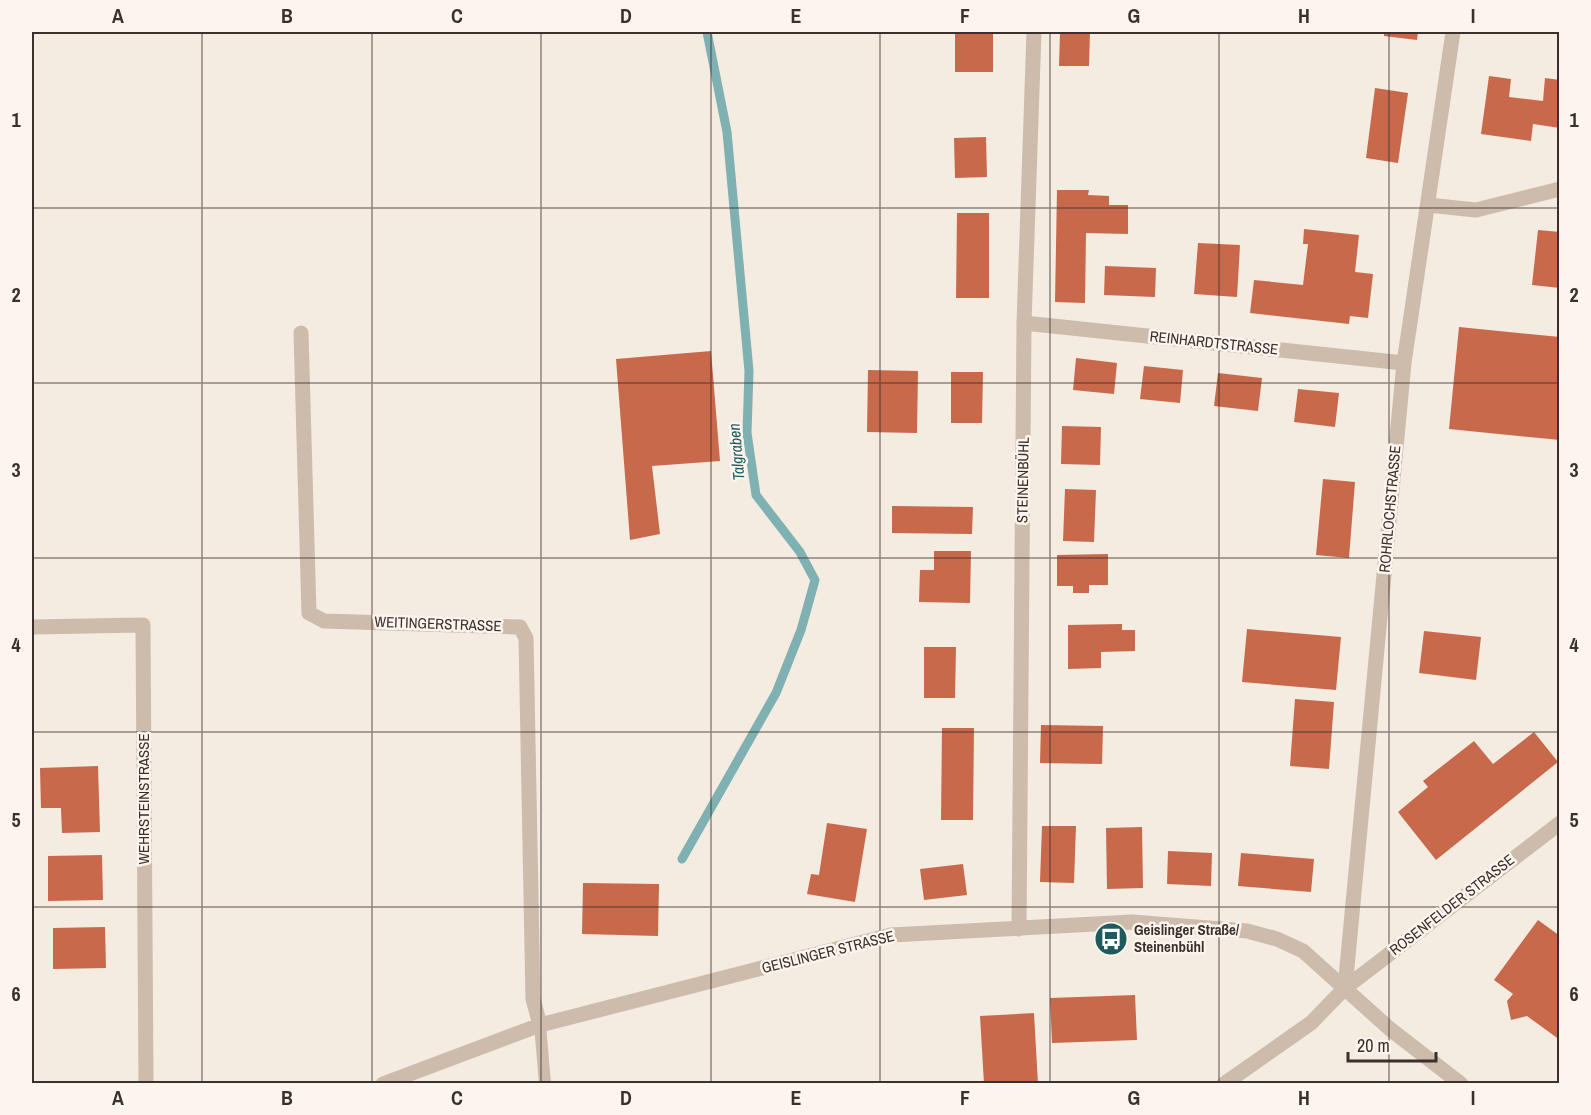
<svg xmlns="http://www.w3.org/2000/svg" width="1591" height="1115" viewBox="0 0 1591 1115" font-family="'Archivo Narrow',sans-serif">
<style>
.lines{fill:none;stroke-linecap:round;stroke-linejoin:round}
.stream{stroke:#7fb0b2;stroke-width:9}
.building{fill:#c8694b}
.service{stroke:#cdbbac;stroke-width:12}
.minor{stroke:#cdbbac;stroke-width:15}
.grid{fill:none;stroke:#3b302b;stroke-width:1.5;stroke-opacity:0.55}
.labels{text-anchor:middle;stroke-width:5;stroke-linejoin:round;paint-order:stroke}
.street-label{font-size:15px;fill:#3b302b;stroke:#fbf5ee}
.poi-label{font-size:15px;font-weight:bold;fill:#3b302b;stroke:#fbf5ee;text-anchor:start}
.water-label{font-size:16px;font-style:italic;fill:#1f5a5e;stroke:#fbf5ee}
.neatline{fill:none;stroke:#3b302b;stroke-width:2}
.grid-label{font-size:20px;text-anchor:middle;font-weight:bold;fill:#3b302b}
</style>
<rect width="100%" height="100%" fill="#f4ebe1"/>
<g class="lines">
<!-- stream -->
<path class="stream" d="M682 859 776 693 801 630 815 580 800 552 756 495 747 433 749 371 727 132 707 32"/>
</g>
<!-- building -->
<path class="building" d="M920 32H993V72H955V34H920Z
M1060 32H1090L1089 66H1059Z
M1384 32H1418L1417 40 1384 36Z
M1489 76 1511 79 1509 97 1543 101 1545 78 1560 80V128L1533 124 1531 141 1481 134Z
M1375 88 1408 93 1398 163 1366 158Z
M986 137 987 177 955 178 954 138Z
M1057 190H1089L1088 195 1109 196V205H1128V234L1086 233 1085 303 1055 302Z
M957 213H989V298H956Z
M1304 229 1359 235 1355 272 1373 274 1368 318 1350 316 1349 324 1250 313 1254 280 1303 285 1308 244H1303Z
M1538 230 1560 232V288L1532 285Z
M1198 243 1240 245 1237 297 1194 294Z
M1105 266 1156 268 1155 297 1104 295Z
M1459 327 1560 337V440L1449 429Z
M711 351 720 461 652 466 660 534 630 540 616 359Z
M1076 358 1117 363 1114 394 1073 390Z
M1144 366 1183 370 1180 403 1140 399Z
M868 370 918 371 917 433 867 432Z
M951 372H983L982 423H951Z
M1218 373 1262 378 1258 411 1214 406Z
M1298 389 1339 393 1335 427 1294 422Z
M1062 426 1101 427 1100 465 1061 464Z
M1323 479 1355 482 1349 558 1316 555Z
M1065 489 1096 490 1094 542 1063 541Z
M892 506 973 507 972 534 892 533Z
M934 551H971L970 603 919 602 920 570H934Z
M1108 554V585H1089V593H1073V586H1057V555Z
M1122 624V630H1135V651L1101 652V668L1068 669V625Z
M1247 629 1341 637 1336 690 1242 682Z
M1424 631 1481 637 1476 680 1419 673Z
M924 647H956L955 698H924Z
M1295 699 1334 702 1329 769 1290 766Z
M1041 725 1103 726 1102 764 1040 763Z
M942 728H974L973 820H941Z
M1534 732 1558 762 1436 860 1398 812 1428 787 1423 781 1474 741 1493 764Z
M98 766 100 832 62 833 61 808H41L40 768Z
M827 823 867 829 855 902 807 894 811 874 819 875Z
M1042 826H1076L1074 883 1040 882Z
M1142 827 1143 888 1107 889 1106 828Z
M1168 851 1212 853 1211 886 1167 884Z
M1241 853 1314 859 1311 892 1238 886Z
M102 855 103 900 48 901V856Z
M963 864 967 895 924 900 920 869Z
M583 883 659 884 658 936 582 934Z
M1538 920 1560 936V1040L1527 1016 1511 1020 1507 1001 1513 994 1494 980Z
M105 927 106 968 53 969V928Z
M1135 995 1137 1040 1052 1043 1050 998Z
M1034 1013 1038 1084H984L980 1016Z"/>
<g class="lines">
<!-- service -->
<path class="service" d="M540 1025 545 1084"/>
<!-- minor -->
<path class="minor" d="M1428 205 1476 210 1560 189
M1024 323 1404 363
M301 333 309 613 324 621 520 627 526 638 533 999 540 1025
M32 627 143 625 146 1084
M1019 929 1024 323 1034 32
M1345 988 1404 363 1453 32
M383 1084 540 1025 891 935 1132 922 1247 931 1277 939 1303 951 1390 1029 1461 1084
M1224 1084 1311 1023 1345 988 1560 823"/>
</g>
<!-- grid -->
<path class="grid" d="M202 32V1084M372 32V1084M541 32V1084M711 32V1084M880 32V1084M1050 32V1084M1219 32V1084M1389 32V1084M32 208H1560M32 383H1560M32 558H1560M32 732H1560M32 907H1560"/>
<!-- icons -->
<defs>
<g id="bus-disc" transform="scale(1.725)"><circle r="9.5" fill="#1f5a5e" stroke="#fbf5ee"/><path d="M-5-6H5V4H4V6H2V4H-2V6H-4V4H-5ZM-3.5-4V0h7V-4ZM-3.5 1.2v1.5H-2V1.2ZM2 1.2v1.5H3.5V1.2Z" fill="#fff"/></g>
</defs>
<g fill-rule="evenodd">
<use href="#bus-disc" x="1111" y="939"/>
</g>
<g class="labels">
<!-- street labels -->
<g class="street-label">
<text transform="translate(1214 343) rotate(6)" y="5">REINHARDTSTRASSE</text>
<text transform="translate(1023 480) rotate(-89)" y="5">STEINENBÜHL</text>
<text transform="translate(1390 509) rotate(-85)" y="5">ROHRLOCHSTRASSE</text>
<text transform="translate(438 624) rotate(2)" y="5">WEITINGERSTRASSE</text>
<text transform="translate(144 799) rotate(-90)" y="5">WEHRSTEINSTRASSE</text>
<text transform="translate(1452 905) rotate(-38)" y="5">ROSENFELDER STRASSE</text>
<text transform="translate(828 952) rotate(-14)" y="5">GEISLINGER STRASSE</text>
</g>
<!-- poi labels -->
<g class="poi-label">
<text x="1134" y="935">Geislinger Straße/<tspan x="1134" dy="17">Steinenbühl</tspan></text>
</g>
<!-- water labels -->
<g class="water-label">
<text transform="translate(736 452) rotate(-95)" y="6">Talgraben</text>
</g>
</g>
<!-- border -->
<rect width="1591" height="1115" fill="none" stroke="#fbf5ee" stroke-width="66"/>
<!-- scale -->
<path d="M1348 1052v9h88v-9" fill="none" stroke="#3b302b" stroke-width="3"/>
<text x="1357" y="1052" font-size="18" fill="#3b302b" stroke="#fbf5ee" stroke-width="4.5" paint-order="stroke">20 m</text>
<rect x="33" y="33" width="1525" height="1049" class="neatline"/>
<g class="grid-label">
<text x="118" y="23">A</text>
<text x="287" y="23">B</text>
<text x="457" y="23">C</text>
<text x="626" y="23">D</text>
<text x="796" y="23">E</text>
<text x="965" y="23">F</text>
<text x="1134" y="23">G</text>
<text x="1304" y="23">H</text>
<text x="1473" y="23">I</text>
<text x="16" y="127">1</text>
<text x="1574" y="127">1</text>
<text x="16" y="302">2</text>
<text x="1574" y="302">2</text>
<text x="16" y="477">3</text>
<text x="1574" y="477">3</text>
<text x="16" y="652">4</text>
<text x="1574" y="652">4</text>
<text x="16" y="827">5</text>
<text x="1574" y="827">5</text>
<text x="16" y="1001">6</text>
<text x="1574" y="1001">6</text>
<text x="118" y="1105">A</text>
<text x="287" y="1105">B</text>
<text x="457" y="1105">C</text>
<text x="626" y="1105">D</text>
<text x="796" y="1105">E</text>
<text x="965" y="1105">F</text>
<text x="1134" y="1105">G</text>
<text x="1304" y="1105">H</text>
<text x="1473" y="1105">I</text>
</g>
</svg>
